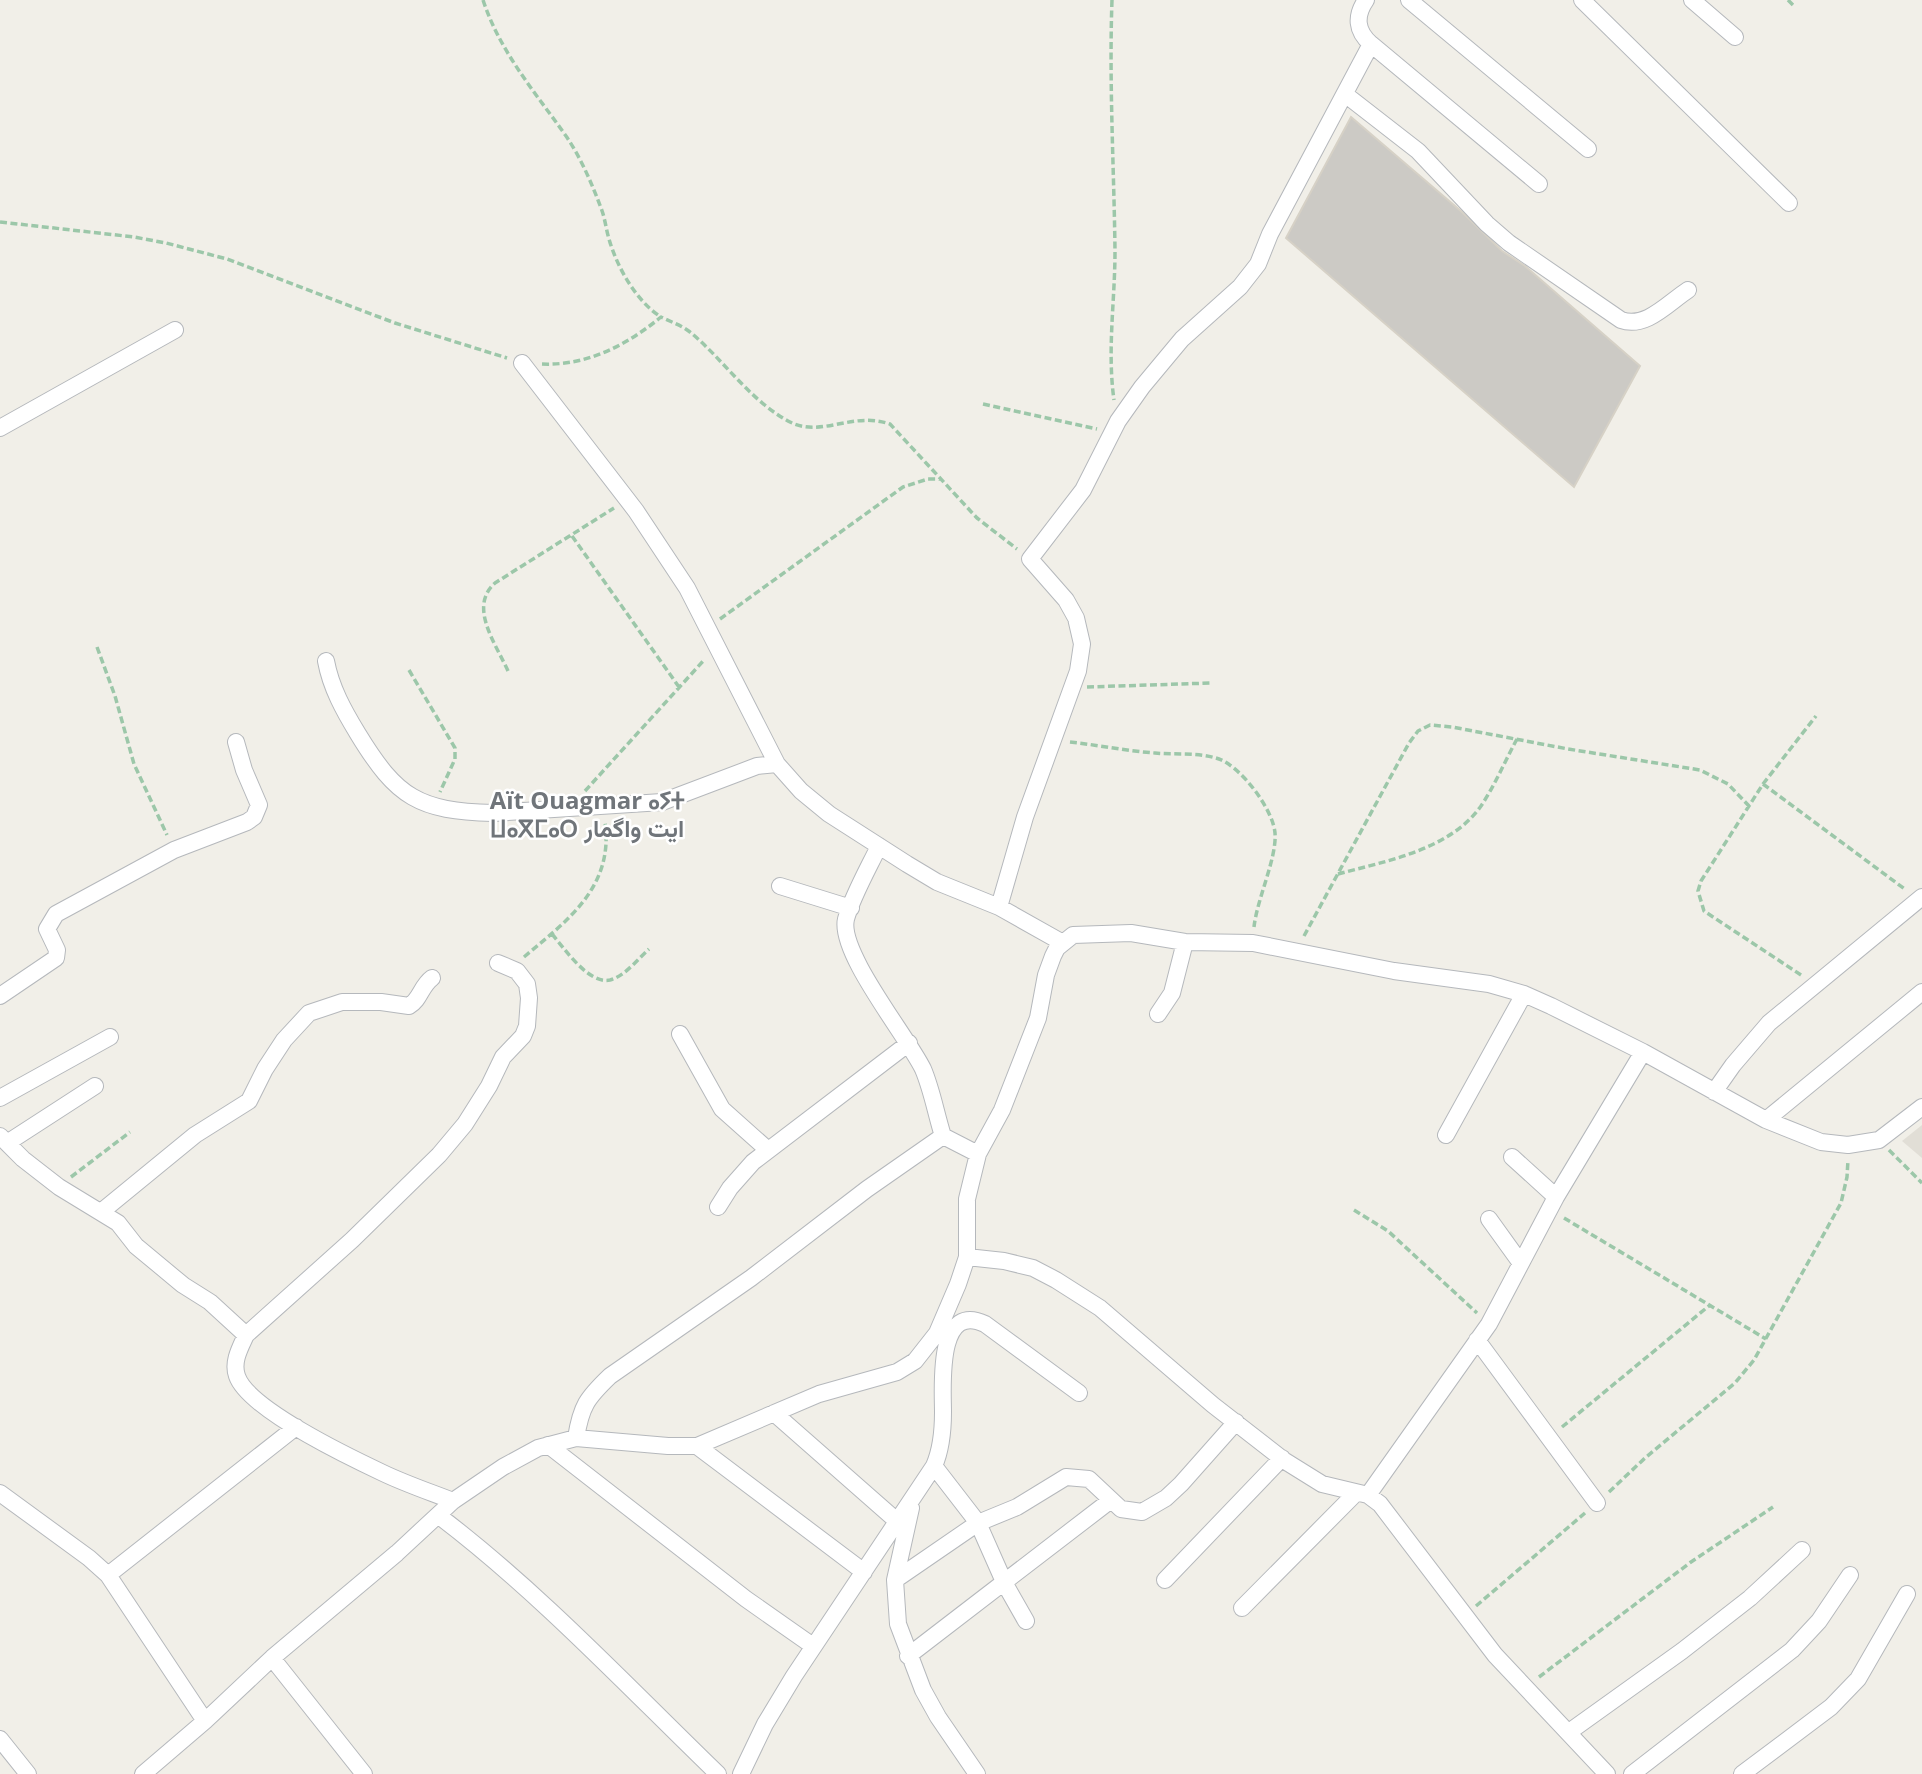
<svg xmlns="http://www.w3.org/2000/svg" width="1922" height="1774" viewBox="0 0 1922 1774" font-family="'Open Sans',Vazirmatn,'Noto Sans Tifinagh',sans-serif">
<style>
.education{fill:#e1ded6}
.building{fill:#cccac5;stroke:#d6d1c6;stroke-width:2}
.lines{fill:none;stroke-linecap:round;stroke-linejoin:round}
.street-casing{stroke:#b5b8bc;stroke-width:18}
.path{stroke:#9cc7a9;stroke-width:3.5;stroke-dasharray:7 3.5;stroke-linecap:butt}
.street{stroke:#fff;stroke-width:16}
.labels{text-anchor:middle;stroke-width:5;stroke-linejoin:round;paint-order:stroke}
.quarter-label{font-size:24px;font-weight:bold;fill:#70757a;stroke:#fff}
</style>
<rect width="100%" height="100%" fill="#f1efe8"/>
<!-- education -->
<path class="education" d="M1922 1125V1158L1902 1141Z"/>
<!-- building -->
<path class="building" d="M1351 117 1462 212 1502 251 1525 266 1640 366 1574 487 1286 238Z"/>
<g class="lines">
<!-- street casing -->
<g class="street-casing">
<path id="street" d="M1409 0 1588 149
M1582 0 1789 203
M1692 0 1735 37
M1371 44 1539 184
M1346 95 1418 151 1487 224 1509 243 1621 320C1646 329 1668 303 1688 290
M522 363 636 511 687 588 777 764
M0 428 175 330
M326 661C331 688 344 711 358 734 397 798 419 811 493 813L662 802 757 766 777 764 801 791 829 814 907 864 937 882 999 907 1063 943
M879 846C869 867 852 897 846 919 838 952 907 1036 923 1069 932 1090 936 1114 943 1136L978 1154
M780 886 851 908
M999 907 1025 817 1078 671 1082 644 1076 618 1066 600 1030 559 1083 490 1118 421 1142 387 1182 339 1240 287 1258 264 1270 234 1371 44C1356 31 1355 16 1366 0
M0 996 56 958 57 950 47 929 56 914 174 850 247 822 254 817 259 805 244 770 236 742
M1158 1014 1172 993 1185 942
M680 1034 722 1109 768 1150
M1714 1092 1733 1065 1769 1023 1922 897
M0 1098 110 1037
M1766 1120 1922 992
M1446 1135 1524 994
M0 1136 23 1159 59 1187 118 1223 136 1246 183 1285 210 1302 246 1335
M7 1143 95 1086
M1512 1157 1556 1197
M718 1207 730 1188 753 1162 909 1043
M101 1212 195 1135 249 1101 265 1069 284 1040 309 1013 342 1002H381L409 1006C420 1000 421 986 432 978
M1489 1219 1520 1262
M967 1257 1004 1261 1033 1268 1056 1280 1100 1308 1213 1405 1285 1461 1322 1484 1368 1495 1380 1504 1495 1655 1607 1774
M1477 1340 1597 1503
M774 1413 898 1522
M576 1438C581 1406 587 1398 610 1376L751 1278 867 1189 943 1136
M548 1445 746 1599 813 1646
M697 1446 864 1572
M934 1466 978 1523 1005 1584 1026 1621
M0 1493 89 1558 108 1575 205 1721
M1368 1495 1489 1324 1556 1197 1643 1052
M453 1501C430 1492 406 1484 383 1473 351 1458 248 1409 237 1376 232 1362 240 1348 246 1335L352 1240 439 1155 465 1124 489 1086 503 1057 523 1036 527 1026 529 998 527 984 517 971 498 963
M911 1508 895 1580 898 1624 923 1690 938 1717 977 1774
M439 1516C539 1592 627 1686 718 1774
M108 1575 296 1427
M895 1580 978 1523 1017 1507 1066 1477 1089 1479 1121 1509 1142 1512 1166 1498 1181 1484 1236 1422
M1165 1580 1282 1458
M1242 1608 1356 1493
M908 1656 1111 1500
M272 1658 364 1774
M1569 1732 1682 1651 1750 1598 1802 1550
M0 1739 28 1774
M143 1774 205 1721 272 1658 397 1553 453 1501 503 1467 538 1448 576 1438 668 1446H697L819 1394 897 1372 915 1361 937 1333 958 1284 967 1257V1199L978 1154 1002 1110 1038 1018 1046 975 1053 956 1057 948 1073 935 1131 933 1185 942 1253 943 1394 971 1489 984 1524 994 1551 1006 1643 1052 1766 1120 1821 1142 1848 1145 1879 1140 1922 1107
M741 1774 765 1724 794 1676 934 1466C941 1450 943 1431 943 1412 943 1387 936 1301 985 1324L1079 1393
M1632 1774 1792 1650 1819 1621 1850 1575
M1742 1774 1831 1707 1858 1679 1907 1594"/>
</g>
<!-- path -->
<path class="path" d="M483 0C500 52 535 92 566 136 581 158 592 184 601 208 605 218 606 229 609 239 617 267 636 301 661 317
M1112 0C1109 84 1114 167 1115 251 1115 301 1107 350 1114 400
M1788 0 1795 7
M0 222 134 237 166 243 227 259 395 323 507 358
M542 364C587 366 627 345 661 317 671 322 681 325 690 332 723 359 750 401 790 422 822 438 852 411 890 424L977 518 1017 549
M983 404 1097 429
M572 536 679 687
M720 619 903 487 928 479H940
M97 647 115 696 134 764 167 835
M409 670 455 748V759L440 792
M508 671C496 644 468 607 495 583L614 508
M1087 687 1211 683
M1070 742C1098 745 1127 751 1155 753 1176 755 1199 752 1219 759 1241 767 1273 809 1275 833 1277 858 1257 899 1254 927
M1763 784 1906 890
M585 791 705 659
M1338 874C1386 861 1450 850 1481 806 1495 785 1505 761 1517 739
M552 934C564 948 589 985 610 980 625 976 638 959 649 949
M1304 936 1409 743 1418 731 1430 725 1452 727 1568 749 1700 770 1728 784 1749 806
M524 957C568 920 614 887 605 822
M1801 975 1704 911 1698 891 1701 881 1763 784 1816 716
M1889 1150 1922 1183
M71 1177 130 1132
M1354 1210 1388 1231 1477 1313
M1564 1218 1766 1339
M1562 1427 1710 1305
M1609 1492 1645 1458 1735 1383 1754 1360 1841 1203 1847 1177 1848 1160
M1476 1606 1585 1513
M1539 1677 1691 1562 1773 1507"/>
<!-- street -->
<use href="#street" class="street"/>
</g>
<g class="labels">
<!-- quarter labels -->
<g class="quarter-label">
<text x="587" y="809">Aït Ouagmar ⴰⵢⵜ<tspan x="587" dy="28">ⵡⴰⴳⵎⴰⵔ ايت واگمار</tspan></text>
</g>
</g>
</svg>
